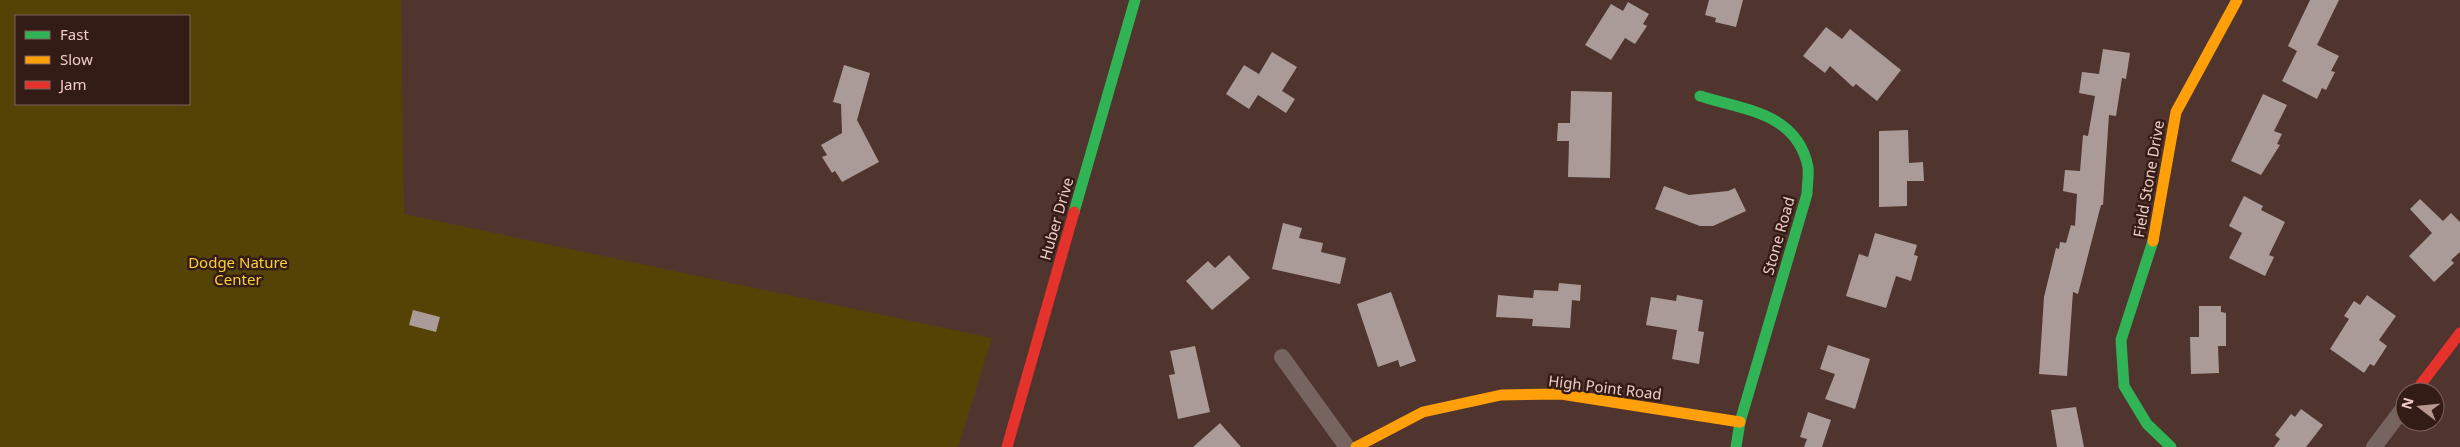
<svg xmlns="http://www.w3.org/2000/svg" width="2460" height="447" viewBox="0 0 2460 447" font-family="'Noto Sans',sans-serif">
<style>
.green{fill:#554306;fill-rule:evenodd}
.building{fill:#aa9b98}
.lines{fill:none;stroke-linecap:round;stroke-linejoin:round}
.street{stroke:#766461;stroke-width:16}
.fast{stroke:#30b455;stroke-width:11}
.slow{stroke:#ff9f0a;stroke-width:11}
.jam{stroke:#e5322d;stroke-width:11}
.labels{text-anchor:middle;stroke-width:5;stroke-linejoin:round;paint-order:stroke}
.street-label{font-size:15px;fill:#efccc4;stroke:#341c16}
.park-label{font-size:15px;fill:#fcd22c;stroke:#341c16}
</style>
<rect width="100%" height="100%" fill="#50342e"/>
<!-- green -->
<path class="green" d="M0 0H401L404 214 992 338 958 447H0ZM16 16H189V104H16Z"/>
<!-- building -->
<path class="building" d="M1709 0H1743L1736 27 1715 22 1716 18 1705 15Z
M2310 0H2339L2317 45 2339 56 2331 71 2335 72 2326 90 2322 88 2317 99 2282 81 2297 51 2288 46Z
M1628 2 1649 14 1643 24 1647 26 1635 44 1625 38 1611 60 1585 45 1611 4 1623 11Z
M1826 27 1842 39 1850 29 1901 70 1877 101 1856 84 1853 87 1830 66 1825 73 1803 56Z
M2103 49 2130 53 2126 79 2122 78 2116 116 2109 115 2103 205H2101L2078 294 2073 292 2067 376 2039 374 2044 297 2056 248 2059 249 2060 242 2066 243 2071 225 2075 226 2077 194 2063 191 2065 170 2080 171 2083 135 2088 136 2095 96 2079 93 2082 72 2099 74Z
M1272 52 1297 67 1282 91 1295 99 1286 113 1258 95 1249 109 1226 94 1244 65 1259 74Z
M844 65 870 73 857 120 879 162 842 182 835 171 832 173 822 157 827 155 821 145 842 133 841 104 833 102Z
M1571 91 1612 92 1610 178 1568 177 1569 141H1557L1558 123H1570Z
M2263 94 2287 105 2274 131 2282 134 2277 144 2280 145 2261 175 2231 161Z
M1908 130 1909 163 1923 162 1924 181H1907V206L1879 207V131Z
M1664 186 1689 195 1728 191 1735 188 1746 211 1713 226H1700L1655 209Z
M2244 196 2263 206 2261 210 2285 222 2269 255 2274 257 2265 276 2229 258 2242 233 2229 226Z
M2420 199 2443 221 2451 213 2460 222V252L2451 260 2454 263 2434 282 2409 256 2432 233 2410 209Z
M1283 223 1302 228 1299 238 1323 243 1321 252 1346 258 1340 284 1272 269Z
M1875 233 1917 245 1914 255 1918 256 1911 281 1896 276 1886 308 1846 296 1859 254 1868 257Z
M1229 255 1250 278 1212 310 1186 281 1208 261 1215 268Z
M1559 283 1581 285 1580 301 1572 300 1570 328 1532 326 1533 319 1496 317 1498 295 1533 298 1534 290 1558 291Z
M1391 292 1416 361 1400 367 1398 360 1378 367 1357 304Z
M1677 295 1703 300 1698 331 1704 332 1699 364 1672 359 1677 330 1646 325 1651 297 1676 301Z
M2367 295 2396 316 2379 340 2387 346 2374 366 2370 364 2364 373 2330 349 2349 319 2344 316 2354 301 2360 305Z
M2199 306H2221V312L2226 313V346H2218L2219 373 2191 374 2190 337H2199Z
M413 310 440 317 436 332 409 325Z
M1828 345 1870 359 1855 409 1825 399 1835 374 1820 369Z
M1195 346 1210 412 1178 419 1169 375 1175 374 1170 351Z
M2076 407 2084 447H2057L2051 410Z
M2301 409 2323 425 2306 447H2274L2280 439 2275 435 2291 414 2295 417Z
M1808 412 1831 420 1822 447H1804L1807 439 1800 437Z
M1220 423 1241 447H1193Z"/>
<g class="lines">
<!-- street -->
<path class="street" d="M1282 357 1347 447
M2374 447 2405 406"/>
<!-- fast -->
<path class="fast" d="M1700 96C1745 110 1797 113 1808 167 1809 175 1807 186 1807 194L1740 422 1736 447
M1074 212 1135 0
M2153 241 2121 340 2124 386 2147 424 2171 447"/>
<!-- slow -->
<path class="slow" d="M2153 241 2176 112 2237 0
M1356 447 1423 412 1501 395 1561 394 1740 422"/>
<!-- jam -->
<path class="jam" d="M2415 392 2460 333
M1007 447 1074 212"/>
</g>
<g class="labels">
<!-- street labels -->
<g class="street-label">
<text transform="translate(2149 179) rotate(-80)" y="5">Field Stone Drive</text>
<text transform="translate(1057 219) rotate(-74)" y="5">Huber Drive</text>
<text transform="translate(1779 236) rotate(-74)" y="5">Stone Road</text>
<text transform="translate(1605 388) rotate(7)" y="5">High Point Road</text>
</g>
<!-- park labels -->
<g class="park-label">
<text x="238" y="268">Dodge Nature<tspan x="238" dy="17">Center</tspan></text>
</g>
</g>
<!-- legend -->
<rect x="15" y="15" width="175" height="90" fill="#341c16" stroke="#7f625c"/>
<rect x="25" y="31" width="25" height="8" fill="#30b455" stroke="#7f625c"/>
<text x="60" y="40" font-size="15" fill="#efccc4">Fast</text>
<rect x="25" y="56" width="25" height="8" fill="#ff9f0a" stroke="#7f625c"/>
<text x="60" y="65" font-size="15" fill="#efccc4">Slow</text>
<rect x="25" y="81" width="25" height="8" fill="#e5322d" stroke="#7f625c"/>
<text x="60" y="90" font-size="15" fill="#efccc4">Jam</text>
<!-- north arrow -->
<g transform="translate(2420 407) rotate(286)"><circle r="24" fill="#341c16" stroke="#7f625c"/>
<path d="M0-4L9 19L0 12L-9 19Z" fill="#b79790"/>
<text y="-8" font-size="14" font-weight="bold" text-anchor="middle" fill="#efccc4">N</text>
</g>
</svg>
